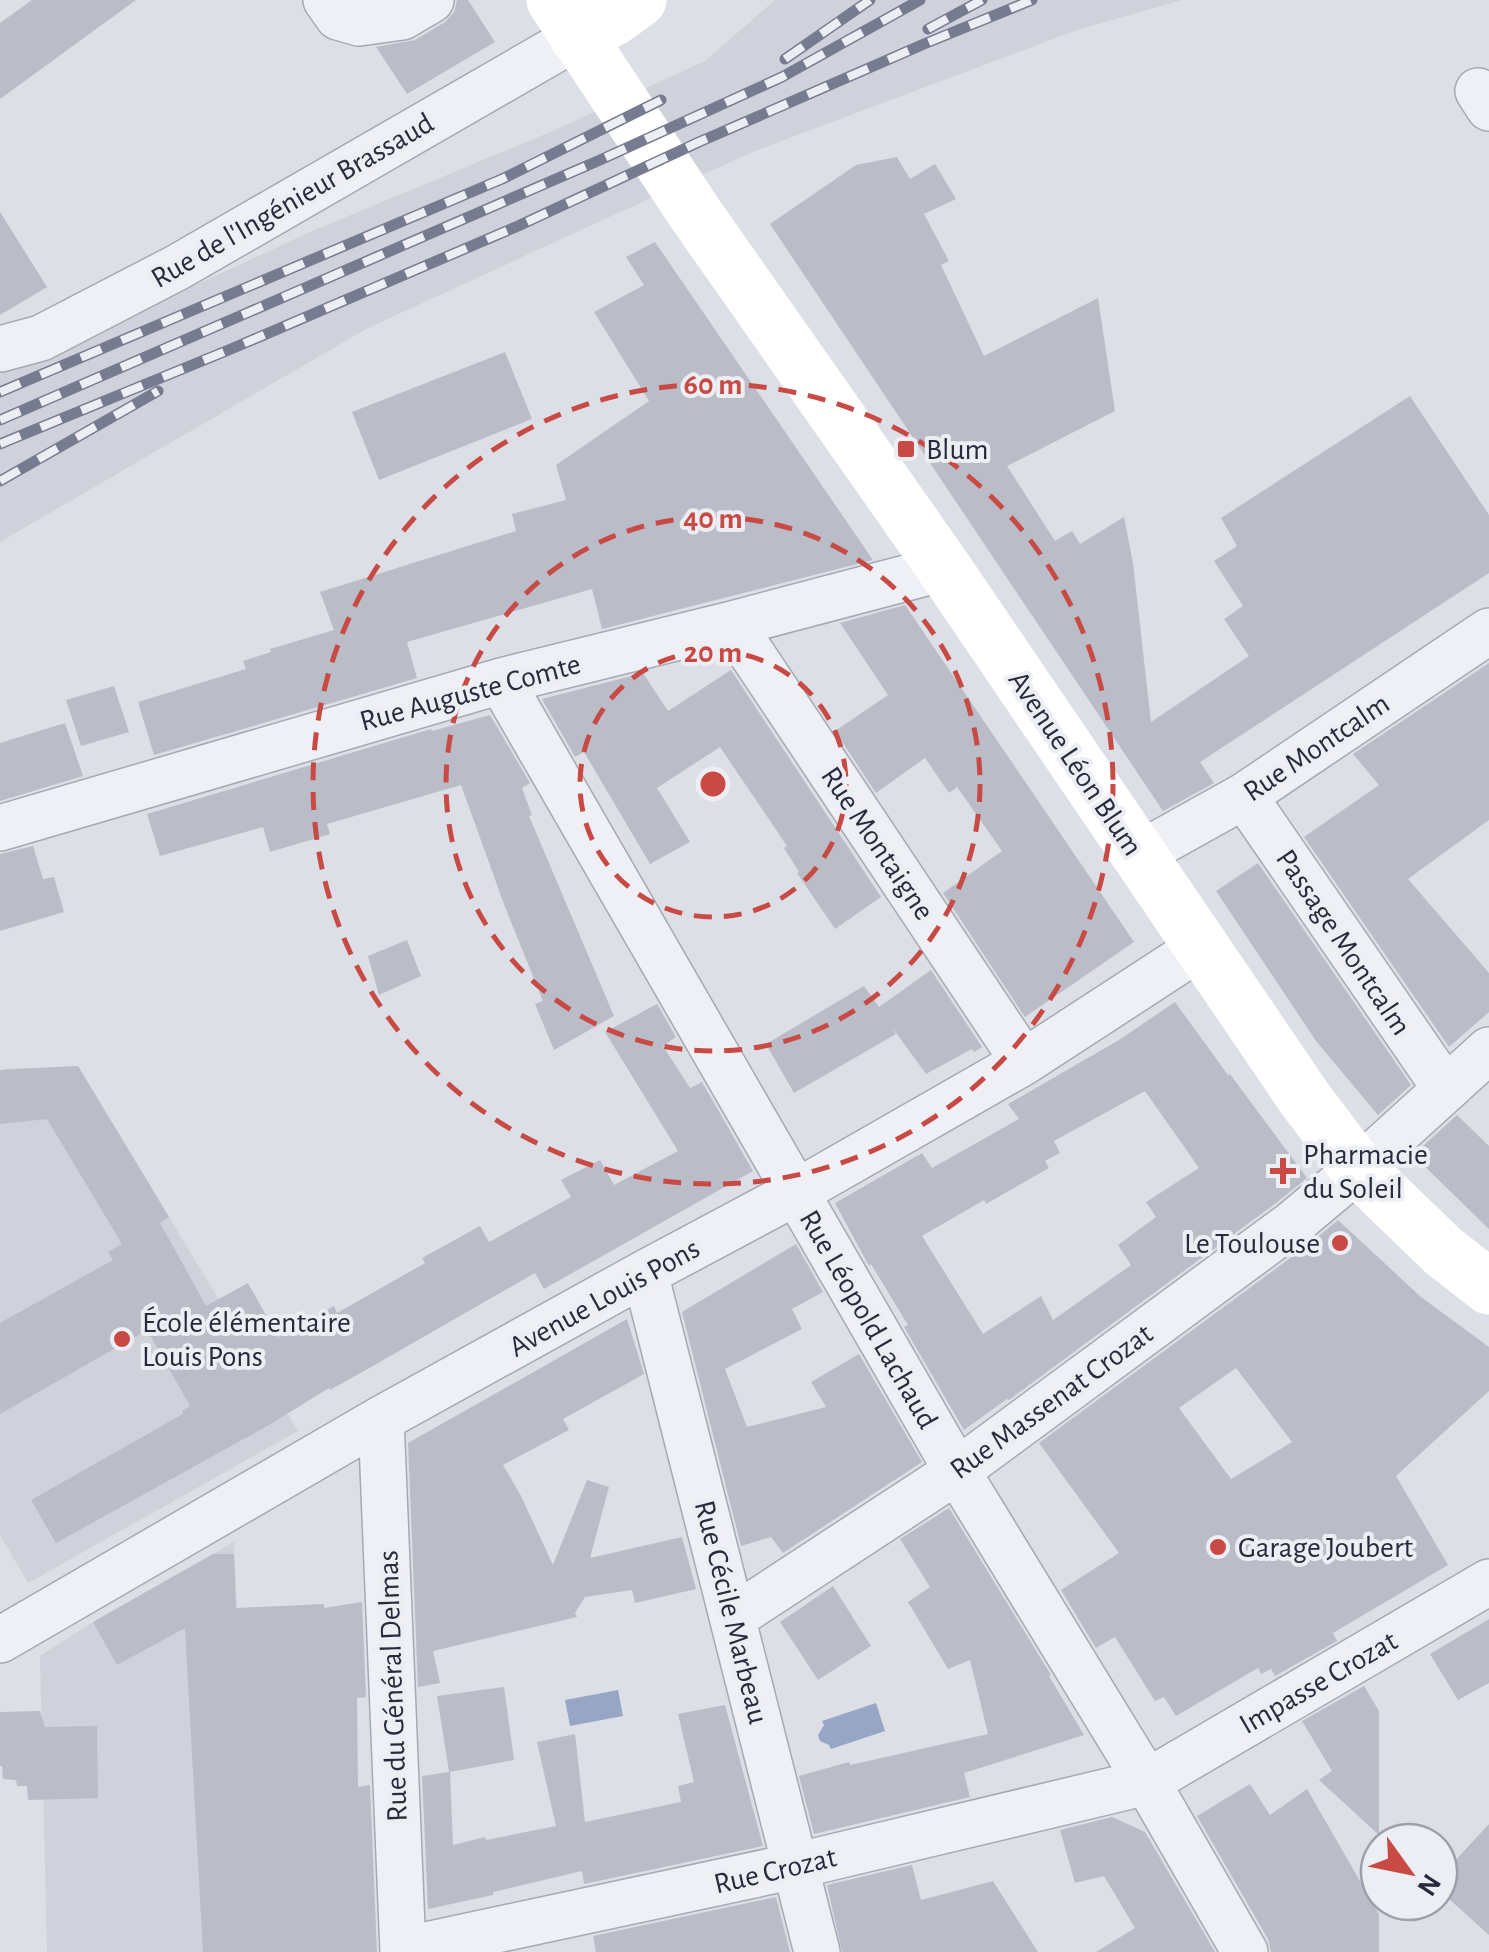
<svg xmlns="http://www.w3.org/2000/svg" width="1489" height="1952" viewBox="0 0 1489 1952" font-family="'Alegreya Sans',sans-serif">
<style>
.built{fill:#cfd1db}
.water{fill:#98a6c5}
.building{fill:#babdc8;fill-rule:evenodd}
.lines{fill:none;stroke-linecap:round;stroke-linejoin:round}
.street-casing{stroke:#a6a9b3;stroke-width:48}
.street{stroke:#eff0f5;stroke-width:45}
.secondary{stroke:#fff;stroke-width:55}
.rail-casing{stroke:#777b8f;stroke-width:11}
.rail{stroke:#eceef4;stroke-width:8;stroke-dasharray:22;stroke-linecap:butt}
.ring{fill:none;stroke:#c84a45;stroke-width:5;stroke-dasharray:18 12}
.poi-dot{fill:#c84a45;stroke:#eceef4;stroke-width:4}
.labels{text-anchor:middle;stroke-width:8;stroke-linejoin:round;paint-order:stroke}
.street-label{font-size:30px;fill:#272b3c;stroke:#eceef4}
.poi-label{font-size:30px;fill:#272b3c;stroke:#eceef4;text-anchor:start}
.centre{fill:#c84a45;stroke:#eceef4;stroke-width:5}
.ring-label{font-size:30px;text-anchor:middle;font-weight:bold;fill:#c84a45;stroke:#eceef4;stroke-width:8;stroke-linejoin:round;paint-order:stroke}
</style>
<rect width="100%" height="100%" fill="#dddfe6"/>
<!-- built -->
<path class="built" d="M775 0H1182L1077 30 755 151 596 223 366 329 0 542V368L39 358 310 232 555 130 705 61Z
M78 1066 298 1431 28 1583 0 1535V1078L7 1077 5 1069Z
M234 1542 252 1952H47L40 1656 93 1622Z"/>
<!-- water -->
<path class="water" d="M618 1690 623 1716 570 1726 565 1700Z
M876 1703 885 1731 831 1749 829 1745 820 1741 818 1735 824 1725 822 1721Z"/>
<!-- building -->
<path class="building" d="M32 0H136L0 99V23Z
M457 0H468L495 42 407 94 376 47 415 40 445 22 454 12Z
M897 157 910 179 935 164 956 199 924 214 949 261 941 265 984 356 1098 298 1115 411 1007 466 1055 541 1072 531 1080 544 1124 517 1133 563 1151 722 1249 656 1224 619 1243 606 1214 561 1237 546 1221 518 1410 396 1489 515V573L1200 762 1214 783 1163 811 770 224 856 165Z
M0 212 47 287 0 315Z
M655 242 873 560 602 629 592 589 407 642 417 678 154 755 138 702 246 669 243 661 271 652 270 649 334 630 320 592 516 531 512 514 566 500 556 465 649 401 594 312 644 285 626 257Z
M505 352 532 419 379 480 352 412Z
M905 605 1134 942 1025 1017 943 893 1002 851 957 787 949 793 925 758 876 793 835 731 888 695 840 623Z
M1489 663V820L1408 879 1489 973V1012L1449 1047 1304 837 1379 785 1353 754Z
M731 670 881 897 835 929 797 873 799 872 784 848 787 846 720 747 657 788 690 842 650 864 584 752 575 757 542 699 643 673 668 711Z
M114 686 129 732 81 746 66 700Z
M490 715 530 783 522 788 532 815 529 816 614 1016 554 1050 535 1004 543 1001 505 907 461 785 327 824 330 834 270 852 263 827 160 856 147 814 431 729 432 731Z
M65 723 83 776 0 801V743Z
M33 846 43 879 54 877 64 912 0 931V854Z
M1258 863 1411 1085 1378 1115 1316 1041 1216 891Z
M407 940 421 976 379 995 368 956Z
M931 970 982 1047 974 1052 972 1049 926 1074 891 1026 896 1034 794 1093 766 1044 864 986 879 1007Z
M1175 1002 1228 1075 1230 1074 1307 1178 1276 1203 1009 1400 1007 1399 964 1430 904 1327 908 1325 871 1264 869 1266 835 1203 922 1153 932 1168 1019 1119 1008 1104 1119 1040ZM1145 1091 1199 1168 1146 1202 1156 1217 1118 1245 1131 1265 1053 1320 1041 1296 983 1334 922 1236 984 1200 986 1204 1049 1168 1045 1161 1060 1153 1054 1141Z
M657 1004 676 1037 663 1046 690 1088 702 1082 753 1171 544 1289 535 1273 366 1370 330 1390 329 1388 269 1425 56 1543 31 1500 183 1414 182 1411 190 1406 147 1330 0 1414V1323L113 1260 108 1252 122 1244 47 1119 0 1124V1070L78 1066 169 1217 160 1223 206 1306 248 1283 278 1337 334 1306 337 1313 425 1263 422 1258 480 1226 489 1242 571 1197 561 1180 600 1160 614 1185 678 1151 605 1032Z
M1457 1115 1489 1146V1229L1413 1155Z
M1338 1220 1421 1297 1489 1347V1391L1396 1476 1448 1565 1333 1633 1337 1641 1275 1676 1271 1669 1261 1674 1258 1668 1176 1716 1164 1697 1155 1701 1115 1637 1096 1648 1061 1590 1119 1553 1039 1443 1308 1245ZM1236 1368 1292 1442 1231 1479 1179 1408Z
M796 1244 823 1292 792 1309 802 1329 725 1369 747 1427 826 1407 811 1382 859 1354 922 1462 783 1553 771 1537 741 1546 682 1312Z
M627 1319 644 1374 563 1419 569 1430 503 1465 520 1494 553 1565 587 1480 609 1487 590 1558 682 1537 696 1589 635 1603 632 1590 585 1597 575 1613 577 1617 433 1651 440 1683 418 1687 408 1443Z
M949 1508 1051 1675 1049 1676 1084 1735 964 1773 970 1797 814 1834 799 1776 849 1762 850 1765 988 1734 970 1660 948 1669 908 1602 930 1587 900 1539Z
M213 1554H234L236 1608 324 1604V1608L362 1602 366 1697 357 1698 358 1787 370 1785 377 1952H203L185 1628 117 1665 93 1622Z
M833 1586 871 1646 818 1680 780 1622Z
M1489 1619V1683L1458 1700 1430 1654Z
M1364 1686 1379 1711V1835L1319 1780 1332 1771 1302 1721Z
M504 1687 514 1760 450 1772 453 1845 485 1837 486 1840 556 1826 537 1742 575 1734 585 1822 681 1802 678 1786 694 1782 678 1714 725 1705 763 1846 584 1884 582 1871 493 1892V1895L428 1909 422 1776 449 1772 437 1696Z
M40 1711 45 1727 97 1726 98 1798 28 1800 27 1786H17L16 1780 3 1779 2 1766H0V1712Z
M1250 1784 1270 1815 1307 1789 1379 1914V1952H1271L1268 1939 1197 1816Z
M1112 1817 1145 1832 1215 1952H1096L1135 1928 1104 1876 1075 1883 1060 1830Z
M1489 1824V1935L1439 1890V1878Z
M912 1865 921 1900 993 1881 1038 1952H842L827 1885Z
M776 1897 790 1952H596L593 1936Z"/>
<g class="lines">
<!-- street casing -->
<g class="street-casing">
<path id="street" d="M326 0 338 17 359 23 402 17 431 0
M1478 91 1489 108
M0 349 41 338 178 267 577 37 591 4
M732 624 1024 1062
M501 681 957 1471 1147 1782 1245 1952
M1244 796 1445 1088
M0 828 501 681 732 624 944 568
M1138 855 1244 796 1489 631
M645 1273 817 1952
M381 1419 403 1952
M734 1617 957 1471 1292 1224 1358 1169 1489 1050
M0 1640 381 1419 645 1273 795 1193 1024 1062 1202 946
M403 1950 795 1866 1147 1782 1489 1582"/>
</g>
<!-- street -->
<use href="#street" class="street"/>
<!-- secondary -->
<path class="secondary" d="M554 0 694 212 944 568 1305 1099 1358 1169 1443 1251 1489 1287
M577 37 614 18 639 0"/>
<!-- rail casing -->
<g class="rail-casing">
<path id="rail" d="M928 29 982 0
M785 59 870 0
M0 392 502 179 661 100
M0 420 600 160 782 77 920 0
M0 444 231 349 518 226 699 142 924 44 1032 0
M0 481 158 391"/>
</g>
<!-- rail -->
<use href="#rail" class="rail"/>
</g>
<!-- distance rings -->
<g class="ring">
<circle cx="713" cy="784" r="133"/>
<circle cx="713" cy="784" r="267"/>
<circle cx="713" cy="784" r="400"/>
</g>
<!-- markers -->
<g class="poi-dot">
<rect x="896" y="439" width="20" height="20" rx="5"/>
<path d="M1278 1156h10v10h10v10h-10v10h-10v-10h-10v-10h10z"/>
<circle cx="1340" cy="1243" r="10"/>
<circle cx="122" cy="1339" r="10"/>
<circle cx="1218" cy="1547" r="10"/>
</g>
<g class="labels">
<!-- street labels -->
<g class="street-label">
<text transform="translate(292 200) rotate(-30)" y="10">Rue de l'Ingénieur Brassaud</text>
<text transform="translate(470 692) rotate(-15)" y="10">Rue Auguste Comte</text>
<text transform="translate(1316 747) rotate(-34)" y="10">Rue Montcalm</text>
<text transform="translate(1076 763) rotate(56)" y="10">Avenue Léon Blum</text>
<text transform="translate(878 843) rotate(56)" y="10">Rue Montaigne</text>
<text transform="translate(1344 942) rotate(56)" y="10">Passage Montcalm</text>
<text transform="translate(604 1297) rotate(-29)" y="10">Avenue Louis Pons</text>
<text transform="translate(869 1319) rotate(60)" y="10">Rue Léopold Lachaud</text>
<text transform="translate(1051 1401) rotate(-36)" y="10">Rue Massenat Crozat</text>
<text transform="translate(732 1612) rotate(76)" y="10">Rue Cécile Marbeau</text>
<text transform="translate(1318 1682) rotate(-30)" y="10">Impasse Crozat</text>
<text transform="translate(392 1686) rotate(-92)" y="10">Rue du Général Delmas</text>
<text transform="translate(775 1870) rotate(-13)" y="10">Rue Crozat</text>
</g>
<!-- poi labels -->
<g class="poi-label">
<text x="926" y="459">Blum</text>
<text x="1303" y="1164">Pharmacie<tspan x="1303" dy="34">du Soleil</tspan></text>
<text x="1320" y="1253" text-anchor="end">Le Toulouse</text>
<text x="142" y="1332">École élémentaire<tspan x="142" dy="34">Louis Pons</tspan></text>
<text x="1238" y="1557">Garage Joubert</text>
</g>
</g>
<circle cx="713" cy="784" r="15" class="centre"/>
<g class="ring-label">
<text x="713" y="394">60 m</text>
<text x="713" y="528">40 m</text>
<text x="713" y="662">20 m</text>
</g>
<!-- north arrow -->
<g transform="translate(1409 1872) rotate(123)"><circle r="48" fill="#eceef4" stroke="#9da0aa" stroke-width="2.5"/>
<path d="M0-8L18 38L0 25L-18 38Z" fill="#c84a45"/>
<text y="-15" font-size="28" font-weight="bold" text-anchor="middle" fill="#272b3c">N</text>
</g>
</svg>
